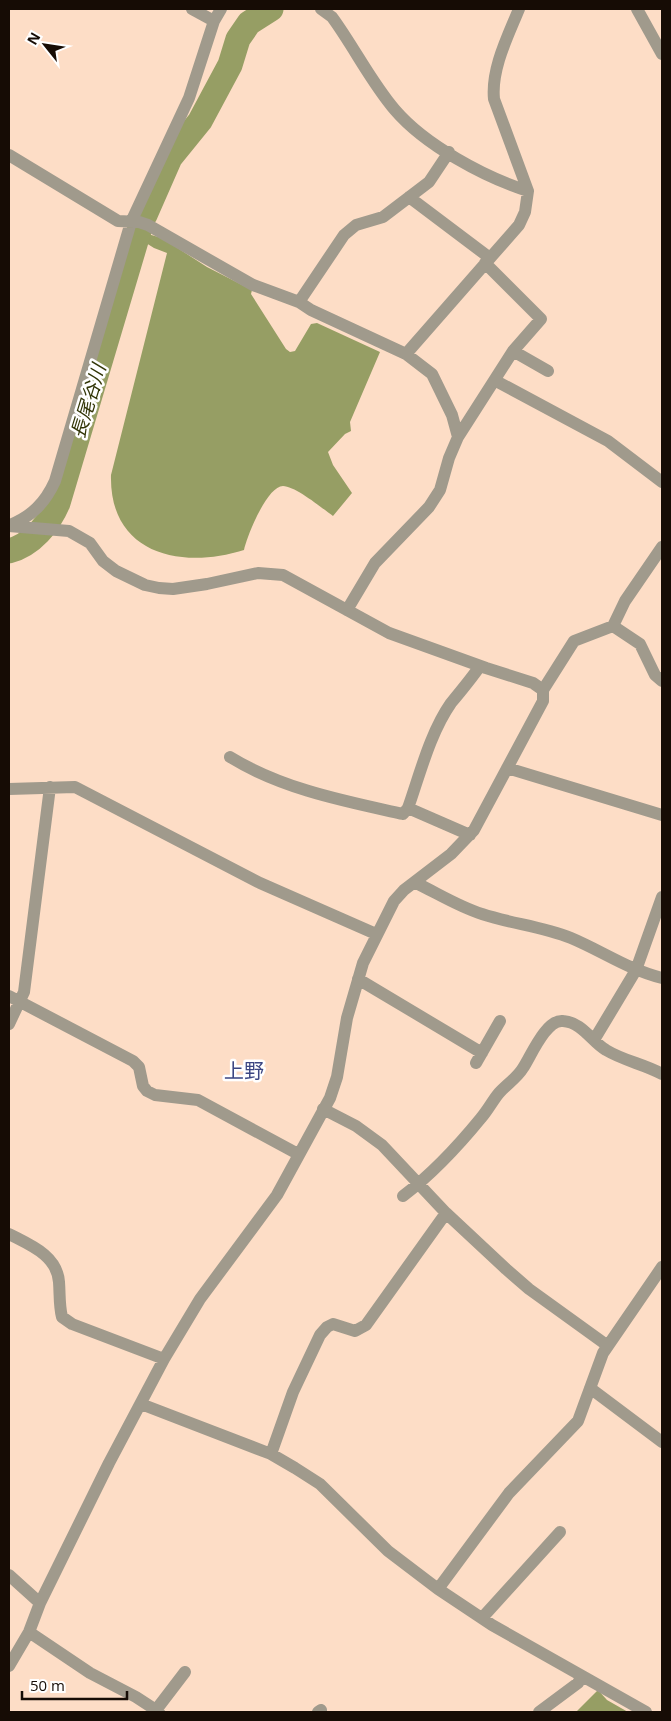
<svg xmlns="http://www.w3.org/2000/svg" width="671" height="1721" viewBox="0 0 671 1721" font-family="'Open Sans','Noto Sans JP',sans-serif">
<style>
.water{fill:#969e64}
.lines{fill:none;stroke-linecap:round;stroke-linejoin:round}
.river{stroke:#969e64;stroke-width:25}
.minor{stroke:#a09a8c;stroke-width:12}
.labels{text-anchor:middle;stroke-width:5;stroke-linejoin:round;paint-order:stroke}
.water-label{font-size:19px;font-style:italic;fill:#323607;stroke:#fff}
.quarter-label{font-size:20px;fill:#3c4682;stroke:#fff}
</style>
<rect width="100%" height="100%" fill="#fdddc6"/>
<!-- water -->
<path class="water" d="M137 231 162 238 207 267 252 290 251 294 286 349 290 352 295 351 311 324 317 323 380 352 350 422 351 431 345 434 328 452 333 465 352 493 333 516C322 508 295 486 283 486 267 486 247 536 244 550 181 570 109 554 111 475L167 253 154 248 135 236Z
M598 1690 607 1700 628 1712H576Z"/>
<g class="lines">
<!-- river -->
<path class="river" d="M145 215 170 158 200 121 230 65 238 39 249 23 271 9
M9 551C32 545 49 524 58 503L139 231"/>
<!-- minor -->
<path class="minor" d="M192 9 214 21
M321 9 332 17C354 47 371 82 395 110 425 145 484 177 528 191
M637 9 662 54
M9 155 118 221 139 222 148 225 253 285 299 302 311 310 406 354 519 225 525 212 528 191 494 99C491 69 508 36 519 9
M409 197 490 258
M299 302 344 235 356 225 383 217 429 182 449 152
M513 351 548 371
M496 381 608 441 662 482
M458 437 513 351 541 319 485 263
M10 525C32 516 45 503 55 481L131 222 189 98 214 21 221 9
M347 610 375 563 429 507 440 490 449 458 458 437 452 415 432 374 406 354
M613 626 640 644 655 675 662 681
M543 690 574 641 613 626 625 601 662 547
M230 757C282 789 344 801 403 814L408 808C420 774 430 733 451 703 461 691 471 679 480 666
M507 768 662 815
M9 789 75 787 260 883 376 934
M408 808 470 835
M416 883C437 893 459 907 482 914 512 924 542 926 571 938 602 951 629 970 662 978
M358 979 482 1053
M9 996 133 1061 139 1067 143 1086 147 1091 155 1095 198 1100 298 1154
M9 1024 24 992 50 787
M594 1040 636 970 662 897
M476 1063 500 1021
M323 1109 356 1126 382 1145 446 1213 506 1269 529 1289 608 1346
M403 1196C432 1174 459 1145 481 1118 488 1110 493 1100 499 1093 507 1084 517 1078 523 1068 531 1056 546 1019 563 1021 582 1022 592 1042 606 1050 624 1061 644 1064 662 1074
M9 1234C30 1245 57 1255 59 1282 60 1295 59 1305 62 1317L72 1324 164 1359
M590 1388 662 1442
M141 1404 271 1454 295 1468 320 1484 388 1551 438 1589 492 1625 646 1712
M271 1454 293 1392 320 1335 327 1327 333 1324 355 1331 366 1325 446 1213
M9 1575 40 1603
M438 1589 509 1493 578 1421 603 1353 662 1267
M482 1618 560 1532
M29 1632 90 1673 136 1697 159 1712
M9 1666 29 1632 40 1603 109 1463 164 1359 200 1299 277 1195 330 1098 337 1077 347 1018 363 963 394 901 404 890 451 854 474 830 543 701V690L533 683 486 668 389 633 283 575 258 573 207 584 173 589 159 588 145 585 116 571 103 561 90 543 69 531 9 526
M156 1710 185 1672
M318 1712 321 1710
M539 1712 578 1683 582 1676"/>
</g>
<g class="labels">
<!-- water labels -->
<g class="water-label">
<text transform="translate(88 401) rotate(-73)" y="7">長尾谷川</text>
</g>
<!-- quarter labels -->
<g class="quarter-label">
<text x="244" y="1078">上野</text>
</g>
</g>
<!-- border -->
<rect width="671" height="1721" fill="none" stroke="#160c05" stroke-width="20"/>
<!-- north arrow -->
<g transform="translate(45 45) rotate(300)" stroke="#ffffff" stroke-width="4" paint-order="stroke">
<path d="M0-4L9 19L0 12L-9 19Z" fill="#160c05"/>
<text y="-8" font-size="14" font-weight="bold" text-anchor="middle" fill="#160c05">N</text>
</g>
<!-- scale -->
<path d="M22 1691v8h105v-8" fill="none" stroke="#160c05" stroke-width="2.5"/>
<text x="30" y="1691" font-size="15" fill="#160c05" stroke="#ffffff" stroke-width="4" paint-order="stroke">50 m</text>
</svg>
